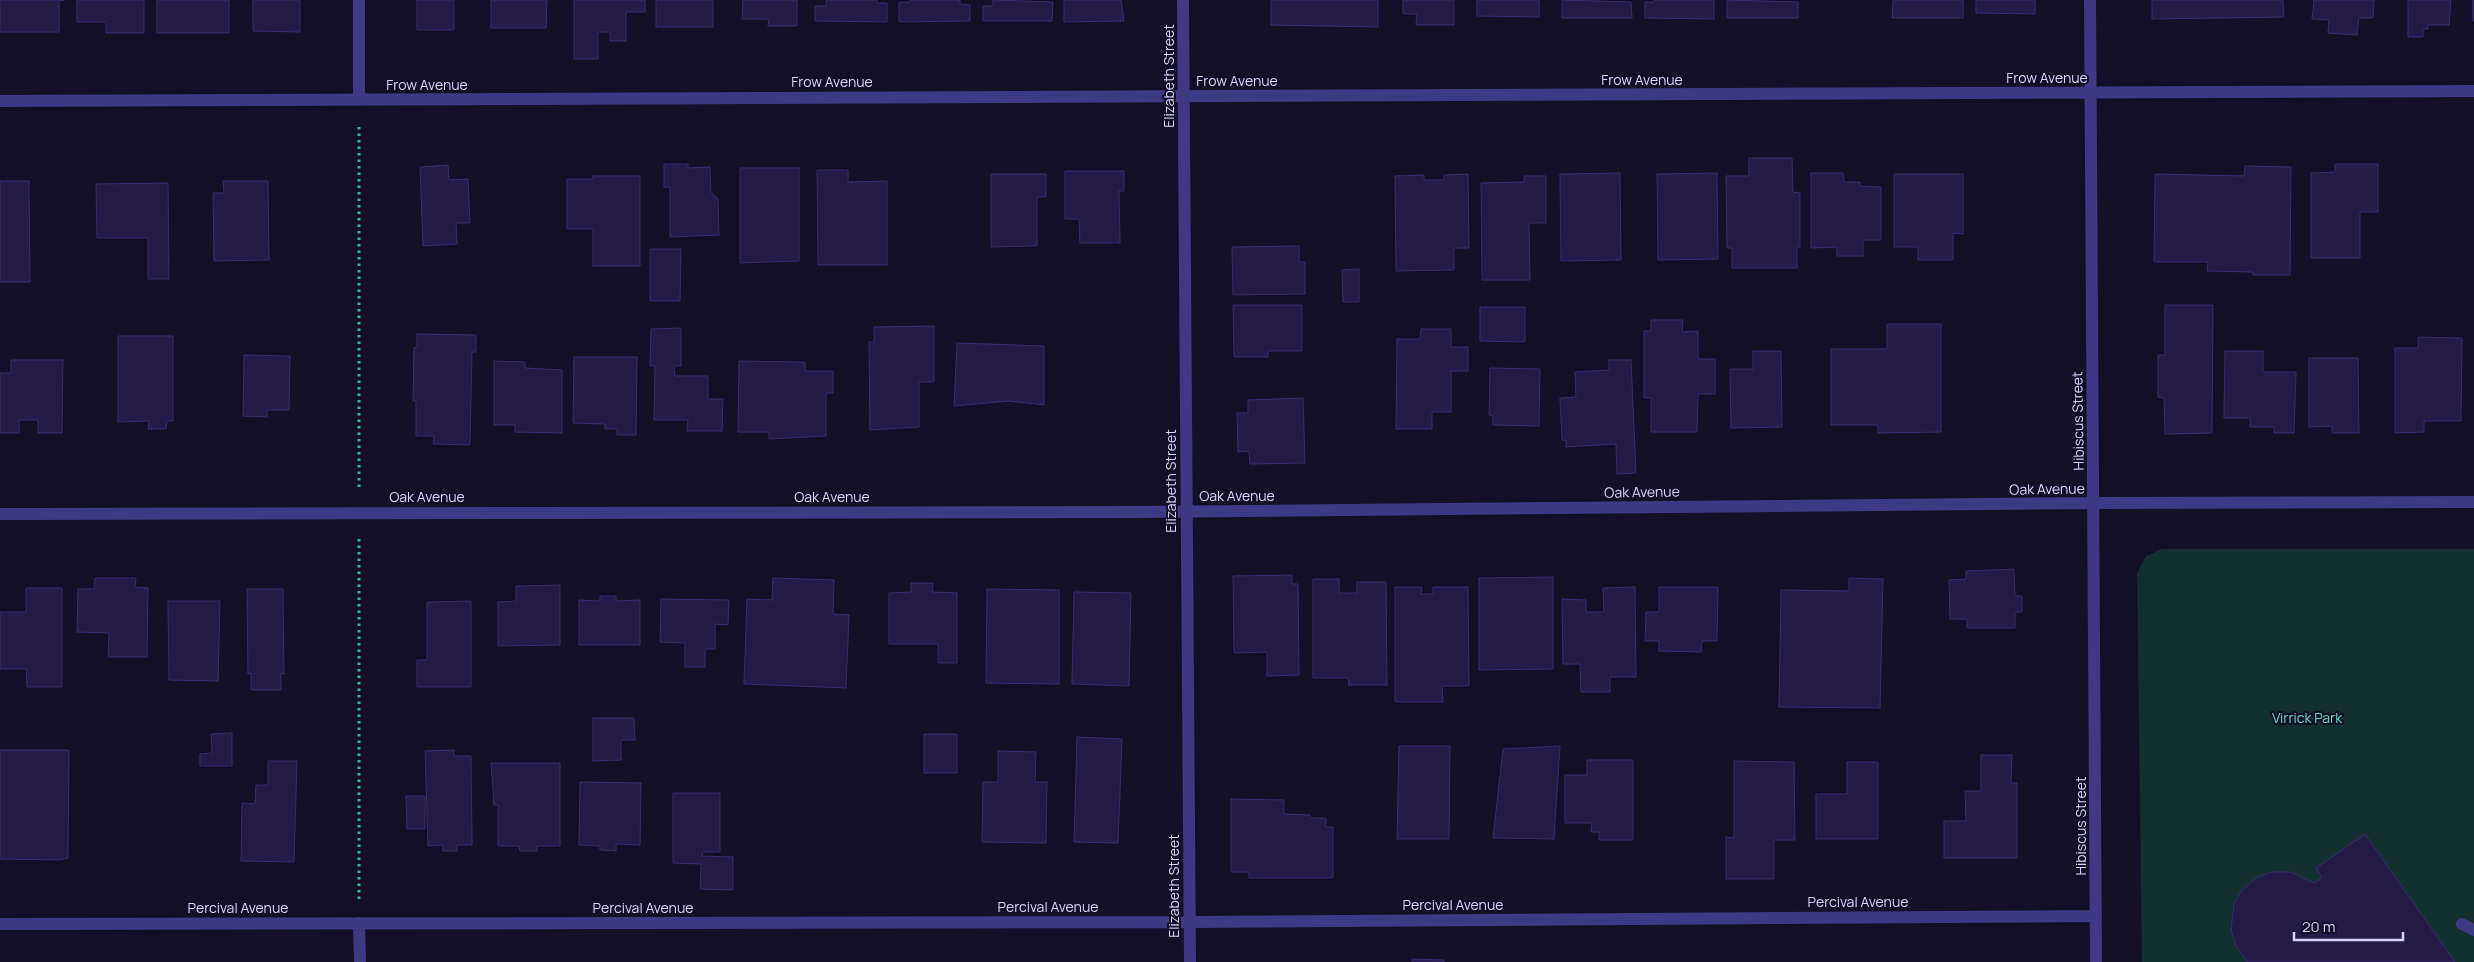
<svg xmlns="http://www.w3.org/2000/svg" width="2474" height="962" viewBox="0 0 2474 962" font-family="Manrope,sans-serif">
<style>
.green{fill:#12302f}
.building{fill:#241b47;stroke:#3b2d73}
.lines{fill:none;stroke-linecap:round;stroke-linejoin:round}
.path{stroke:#2fb8b0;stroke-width:3;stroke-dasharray:2.5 4;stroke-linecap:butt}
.minor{stroke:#3d3a85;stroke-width:12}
.labels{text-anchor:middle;stroke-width:4;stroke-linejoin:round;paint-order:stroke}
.street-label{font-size:14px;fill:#d9d4ff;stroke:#130f26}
.park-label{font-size:14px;fill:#5fe0c0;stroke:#130f26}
</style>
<rect width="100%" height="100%" fill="#130f26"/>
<!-- green -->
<path class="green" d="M2162 549H2474V962H2142L2137 573 2146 556Z"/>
<!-- building -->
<path class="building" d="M0 0H64L59 1V32H0Z
M77 0H144V33H106V22H77Z
M157 0H229V33H157Z
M253 0H300V32L253 31Z
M417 0H454V30H417Z
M491 0H547L546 28H491Z
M574 0H645V12H626V41H610V32H598V59H574Z
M656 0H713V27H656Z
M743 0H797V26H768L769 19H742Z
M826 0H877V3H887V22L815 21V6H826Z
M910 0H960V4L970 5V21L899 22V2H910Z
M993 0 1053 2 1052 21H983V6H993Z
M1064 0H1121L1124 21 1064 22Z
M1271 0H1378V27L1271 25Z
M1403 0H1454V25H1416L1417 14H1403Z
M1477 0H1539V17L1477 16Z
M1562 0 1631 2 1632 18H1562Z
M1654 0H1714V19L1645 18V2H1654Z
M1727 0 1798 2V18H1727Z
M1893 0H1963V18H1892Z
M1976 0H2035V14L1976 13Z
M2152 0H2283L2284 17 2152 19Z
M2314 0H2374L2373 18H2359L2357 35 2328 33 2329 20 2312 19Z
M2408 0H2451L2449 25H2428V29H2423V37H2408Z
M2473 0H2474V21H2473Z
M1749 158H1792L1793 192 1800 193V247H1797V268H1732V248H1727L1726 176H1749Z
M664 164H688V168L710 167 711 192 718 199 719 235 670 237V187H664Z
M2335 164H2378V212H2360V258H2311V173L2335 172Z
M448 165 449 180 468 179 470 223H456L457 244 423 246 420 167Z
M2245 166 2291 167 2290 275H2253V272L2207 271 2208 262H2154L2155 174 2244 176Z
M740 168H799V261L740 263Z
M817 170H848V182L887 181V265H818Z
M1065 171H1124V191H1119L1120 243H1080L1079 219H1065Z
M1620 173 1621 260 1561 261 1560 174Z
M1717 173 1718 259 1658 260 1657 174Z
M1811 173H1843L1844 182H1860V186L1881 187V240H1863V256H1837V247L1811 248Z
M991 174H1046V197H1037V246L991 247Z
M1468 174 1469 248H1454V270L1396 271 1395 176 1424 175V180H1444V175Z
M1894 174H1963V234L1953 233V260H1918V247H1894Z
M593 176H640V266H593V229H567V179H593Z
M1524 176H1546V223H1529L1530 280H1482L1481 183 1524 182Z
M0 181H29L30 282H0Z
M223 181H268L269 260 214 261 213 193H224Z
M168 183 169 279H148V238H97L96 184Z
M1299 246V262H1305V294L1233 295 1232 247Z
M650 249H681L680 301H650Z
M1359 269V302H1343L1342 270Z
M1233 305H1302V351H1268V357H1234Z
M2165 305H2213L2212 433 2165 434 2164 398 2158 397V355H2165Z
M1480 307H1525V342L1480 341Z
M1651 320H1683L1682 332 1698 331V359H1715V394H1698L1697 432H1651V398H1644V331H1651Z
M1887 324H1941V432L1878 433V425H1831V349H1887Z
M934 326V382H919V427L870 430 869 342H874V327Z
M681 328V366H674L675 376H708V399H723L722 431H687L688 420H654L655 366H650L651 329Z
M1421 329H1451V347H1468V371H1451V412H1432V429H1396L1397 339H1420Z
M417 334 476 335V352H472L470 445 433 444 434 436H416V401H413L414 348 417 347Z
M118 336H173V421H167L166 429H148L149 421 118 422Z
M2418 337 2462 338 2461 421H2424V432L2395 433V348H2418Z
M957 343 1044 346V405L1009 401 954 406Z
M1753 351H1781L1782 427 1731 428 1730 369H1753Z
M2225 351H2263V372H2296L2294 433H2274V427H2250V418H2224Z
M244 355 290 356 289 410H267V417L243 416Z
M574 357H637L636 435H617V429H605V424L573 423Z
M2309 358H2358L2359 433H2332V426L2309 427Z
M11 360H63L62 433H38V420H19V433H0V373H11Z
M1609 360H1631L1636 473 1617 474 1616 444 1566 447V440H1562L1560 398 1576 397 1575 372 1609 370Z
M494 361 525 362V368L562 370V433L515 432V425H494Z
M739 361 805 362V371H833V393H826V436L769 439V432H738Z
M1490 368 1540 369 1539 426 1493 425V416L1489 415Z
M1303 398 1305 463 1250 464 1249 451 1238 452 1237 413H1248V400Z
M2014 569 2015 596H2022V612H2015V628H1967V619H1950L1949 580 1966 579V571Z
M1292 575V584H1298L1299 675 1267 676V652L1234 653 1233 576Z
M1553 577V669L1479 670V578Z
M95 578H136L135 587 148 588 147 657H108L109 633 77 632 78 589H94Z
M773 578 834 580 833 614 849 615 846 688 744 684 747 599 772 600Z
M1849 578 1883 579 1880 708 1779 707 1781 590 1849 591Z
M1313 579H1339V593H1357V582H1386L1387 685H1349L1348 678H1313Z
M911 583H933L932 592 957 593V663H938V644H889V593L911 592Z
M560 585V645L498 646V602L516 601V586Z
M1395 587H1422L1421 594H1433V587H1468L1469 686H1442L1443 702H1395Z
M1635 587 1636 677H1610V692H1581L1580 664H1563L1562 599 1586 600V612H1604L1603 588Z
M1659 587H1718L1717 641H1702L1701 652 1659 651V641H1645L1646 612H1659Z
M26 588H62V687H27L26 669H0V612H26Z
M247 589H283L284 674 281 673V690H251V673L248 674Z
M987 589 1059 590V684L986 683Z
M1074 592 1131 593 1129 686 1072 684Z
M600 596H616V601L640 600V645H579V600L600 601Z
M661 599 729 600 728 625 715 624V649H705V667H685V643L660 642Z
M168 601H220L218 681 169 680Z
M471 601V687H417V660H427V602Z
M593 718H634L635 740H621V760L593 761Z
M232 733V766H200V754L212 753 211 734Z
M924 734H957V773H924Z
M1077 737 1122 739 1118 843 1074 842Z
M1399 746H1450L1449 839H1397Z
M1560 746 1554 839 1493 838 1503 749Z
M0 750H69L68 858 60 860 0 859Z
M454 750V756H471L472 845H457V851H443V845L428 846 425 751Z
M998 751 1036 752 1035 782H1047L1046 843 982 842 983 782H998Z
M1981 755H2012L2011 783H2017V858H1944V821H1966L1965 791H1981Z
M1587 760H1633V840H1599V832H1591L1592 823H1565V775H1587Z
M268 761H297L294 862 241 861 242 803 255 804 256 785H268Z
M1734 761 1794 762 1795 840H1774V879H1726V837L1734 838Z
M1847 762H1878V839H1816V794H1847Z
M491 763H560V846H537V851H520L519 846H498V805H494Z
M580 782 641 783 640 845 616 844V851L600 850V846L579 845Z
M673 793H720V852H703L702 856 733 857V890L700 889 701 864 673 863Z
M406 796H425V829H407Z
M1231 799 1284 800V814L1310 815V818H1326V827H1333V878H1249V872H1231Z
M2365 834 2455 962H2247L2236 945 2231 930 2234 904 2241 891 2256 878 2271 872H2291L2314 883 2322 878 2316 868Z
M1412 959 1444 960V962H1412Z"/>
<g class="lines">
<!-- path -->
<path class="path" d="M359 487V124
M359 539V900"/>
<!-- minor -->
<path class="minor" d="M359 0V100
M1183 0 1190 962
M2090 0 2096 962
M0 101 2474 91
M0 514 1135 512 2094 503 2474 502
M359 923 360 962
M0 924 1190 922 2096 916
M2462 924 2474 930"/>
</g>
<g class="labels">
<!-- street labels -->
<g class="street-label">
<text transform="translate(1169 76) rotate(-90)" y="5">Elizabeth Street</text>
<text x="2047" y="83">Frow Avenue</text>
<text x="1642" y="85">Frow Avenue</text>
<text x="1237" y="86">Frow Avenue</text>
<text x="832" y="87">Frow Avenue</text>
<text x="427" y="90">Frow Avenue</text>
<text transform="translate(2078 421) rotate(-91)" y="5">Hibiscus Street</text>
<text transform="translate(1171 481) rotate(-90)" y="5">Elizabeth Street</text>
<text transform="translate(2047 489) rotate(-1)" y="5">Oak Avenue</text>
<text transform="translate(1642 492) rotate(-1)" y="5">Oak Avenue</text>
<text x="1237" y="501">Oak Avenue</text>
<text x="427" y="502">Oak Avenue</text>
<text x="832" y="502">Oak Avenue</text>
<text transform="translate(2081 826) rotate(-90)" y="5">Hibiscus Street</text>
<text transform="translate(1174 886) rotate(-90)" y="5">Elizabeth Street</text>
<text x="1858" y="907">Percival Avenue</text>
<text x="1453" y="910">Percival Avenue</text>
<text x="1048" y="912">Percival Avenue</text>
<text x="238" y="913">Percival Avenue</text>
<text x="643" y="913">Percival Avenue</text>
</g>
<!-- park labels -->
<g class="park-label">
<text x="2307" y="723">Virrick Park</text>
</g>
</g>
<!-- scale -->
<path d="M2294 932v8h109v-8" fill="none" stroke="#d9d4ff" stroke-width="2.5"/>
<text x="2302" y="932" font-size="15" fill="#d9d4ff" stroke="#130f26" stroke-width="4" paint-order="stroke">20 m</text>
</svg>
